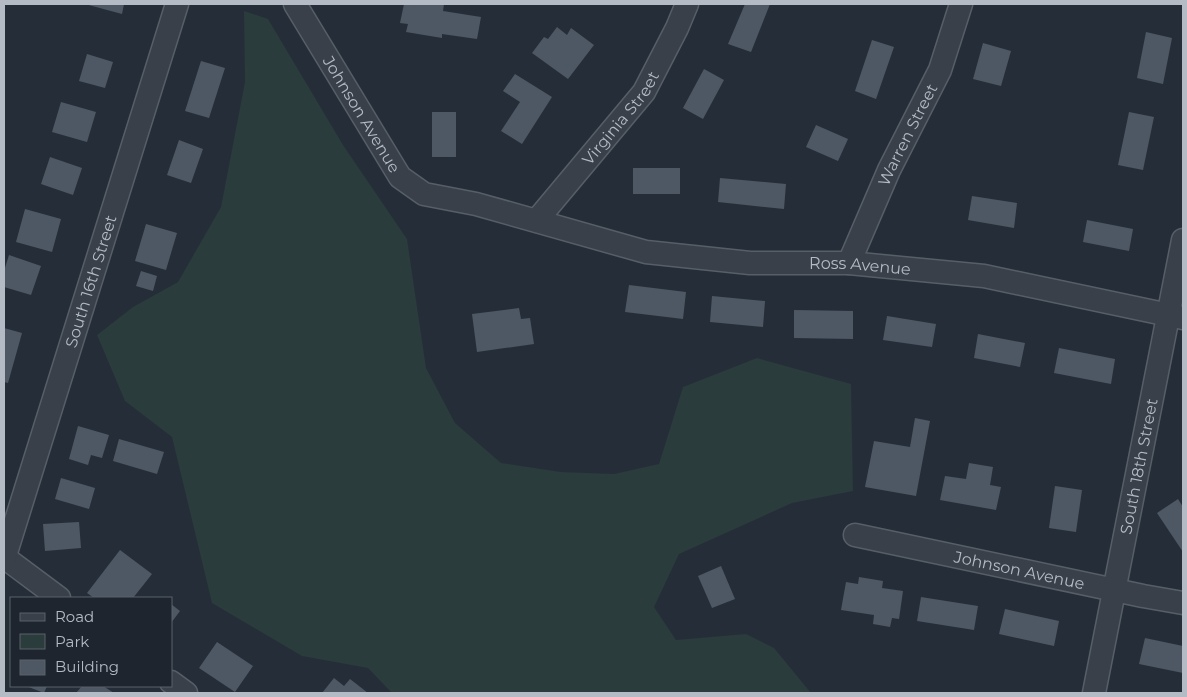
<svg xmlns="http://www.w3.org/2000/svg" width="1187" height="697" viewBox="0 0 1187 697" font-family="Montserrat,sans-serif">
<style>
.green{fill:#2a3c3b}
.building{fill:#4e5864}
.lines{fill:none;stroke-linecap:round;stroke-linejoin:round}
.minor-casing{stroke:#575e67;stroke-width:25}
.minor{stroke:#394049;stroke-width:22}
.labels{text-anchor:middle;stroke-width:4;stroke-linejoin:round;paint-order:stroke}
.street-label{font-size:16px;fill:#b4bbc5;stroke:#1e252e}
</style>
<rect width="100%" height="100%" fill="#252e38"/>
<!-- green -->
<path class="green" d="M244 11 268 19 343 145 407 239 426 368 455 423 501 463 561 472 614 474 659 464 683 387 757 358 851 384 853 491 792 503 679 554 654 607 676 640 746 634 774 648 811 693H392L368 668 302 656 212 603 172 437 125 401 97 335 133 307 178 282 221 207 245 82Z"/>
<!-- building -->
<path class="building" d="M85 4H124L122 14Z
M404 4H444L443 11 481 17 477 39 442 34V38L406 32 408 24 400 23Z
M745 4H770L751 52 728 44Z
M557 27 567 35 571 28 594 45 568 79 532 53 544 37 548 39Z
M1146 32 1172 38 1163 84 1137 78Z
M872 40 894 47 876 99 855 91Z
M983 43 1011 51 1001 86 973 79Z
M87 54 113 62 105 88 79 81Z
M201 61 225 68 209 118 185 111Z
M704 69 724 80 703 119 683 108Z
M515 74 552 97 522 144 501 131 520 102 503 91Z
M61 102 96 112 87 142 52 132Z
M432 112H456V157H432Z
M1129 112 1154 117 1143 170 1118 165Z
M816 125 848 139 838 161 806 147Z
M179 140 203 149 191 183 167 175Z
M50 157 82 168 73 195 41 184Z
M633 168H680V194H633Z
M720 178 786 184 784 209 718 202Z
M972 196 1017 203 1014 228 968 220Z
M25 209 61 219 52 252 16 242Z
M1087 220 1133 229 1129 251 1083 242Z
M146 224 177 233 166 270 135 261Z
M9 255 41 266 31 295 4 287V271Z
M141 271 157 276 153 291 136 286Z
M629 285 686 292 683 319 625 312Z
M712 296 765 301 763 327 710 322Z
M519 308 521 319 530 318 534 344 477 352 472 314Z
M794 310 853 311V339L794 338Z
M887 316 936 324 932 347 883 340Z
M4 328 22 333 8 383 4 382Z
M978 334 1025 343 1020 367 974 358Z
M1059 348 1115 359 1111 384 1054 373Z
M915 418 930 421 916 496 865 487 874 441 910 447Z
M78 426 109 435 102 458 91 455 88 465 69 459Z
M119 439 164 452 157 474 113 461Z
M969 463 993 467 990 485 1001 487 996 510 940 500 945 476 966 479Z
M61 478 95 488 89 509 55 499Z
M1055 486 1082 490 1076 532 1049 528Z
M1178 499 1183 507V552L1157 513Z
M79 522 81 548 45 551 43 524Z
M120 550 152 574 133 598H94L87 593Z
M721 566 735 599 712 608 698 576Z
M859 577 883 581 882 588 903 591 899 619 892 618 890 627 873 624 874 615 841 610 846 582 858 584Z
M921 597 978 606 974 630 917 621Z
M171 604 180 611 171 623Z
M1005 609 1059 621 1054 646 999 634Z
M1145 638 1183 646V673L1139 664Z
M217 642 253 666 235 692 199 668Z
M334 678 344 686 350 679 368 693H322Z
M26 686H47L44 693Z
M82 686H103L114 693H76Z"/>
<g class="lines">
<!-- minor casing -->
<g class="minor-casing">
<g id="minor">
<path id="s1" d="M295 4 400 177 424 194 476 204 646 252 750 263H849L984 276 1183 318"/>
<path id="s2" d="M537 220 644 92 677 28 687 4"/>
<path id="s3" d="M849 263 889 170 940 70 961 4"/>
<path id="s4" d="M855 535 1143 596 1183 603"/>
<path d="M4 557 59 598"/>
<path id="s5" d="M4 559 177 4"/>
<path d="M171 682 186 693"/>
<path id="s6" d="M1094 693 1183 240"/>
</g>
</g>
<!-- minor -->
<use href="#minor" class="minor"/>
</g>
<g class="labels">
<!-- street labels -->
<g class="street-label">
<text dy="6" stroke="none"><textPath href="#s1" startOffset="129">Johnson Avenue</textPath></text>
<text dy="6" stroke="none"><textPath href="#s2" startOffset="132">Virginia Street</textPath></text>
<text dy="6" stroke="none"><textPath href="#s3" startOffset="141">Warren Street</textPath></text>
<text dy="6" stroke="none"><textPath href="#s1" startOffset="676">Ross Avenue</textPath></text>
<text dy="6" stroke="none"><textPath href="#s5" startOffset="291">South 16th Street</textPath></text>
<text dy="6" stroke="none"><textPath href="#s6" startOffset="231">South 18th Street</textPath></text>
<text dy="6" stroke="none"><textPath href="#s4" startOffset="168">Johnson Avenue</textPath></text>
</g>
</g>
<!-- border -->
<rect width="1187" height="697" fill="none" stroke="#b4bbc5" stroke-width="10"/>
<!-- legend -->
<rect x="10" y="597" width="162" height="90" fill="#1e252e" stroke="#5a616a"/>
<rect x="20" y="613" width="25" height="8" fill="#394049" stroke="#5a616a"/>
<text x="55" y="622" font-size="15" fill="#b4bbc5">Road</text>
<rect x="20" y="634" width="25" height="15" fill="#2a3c3b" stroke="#5a616a"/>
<text x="55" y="647" font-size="15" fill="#b4bbc5">Park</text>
<rect x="20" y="660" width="25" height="15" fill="#4e5864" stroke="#5a616a"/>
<text x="55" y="672" font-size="15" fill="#b4bbc5">Building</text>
</svg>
